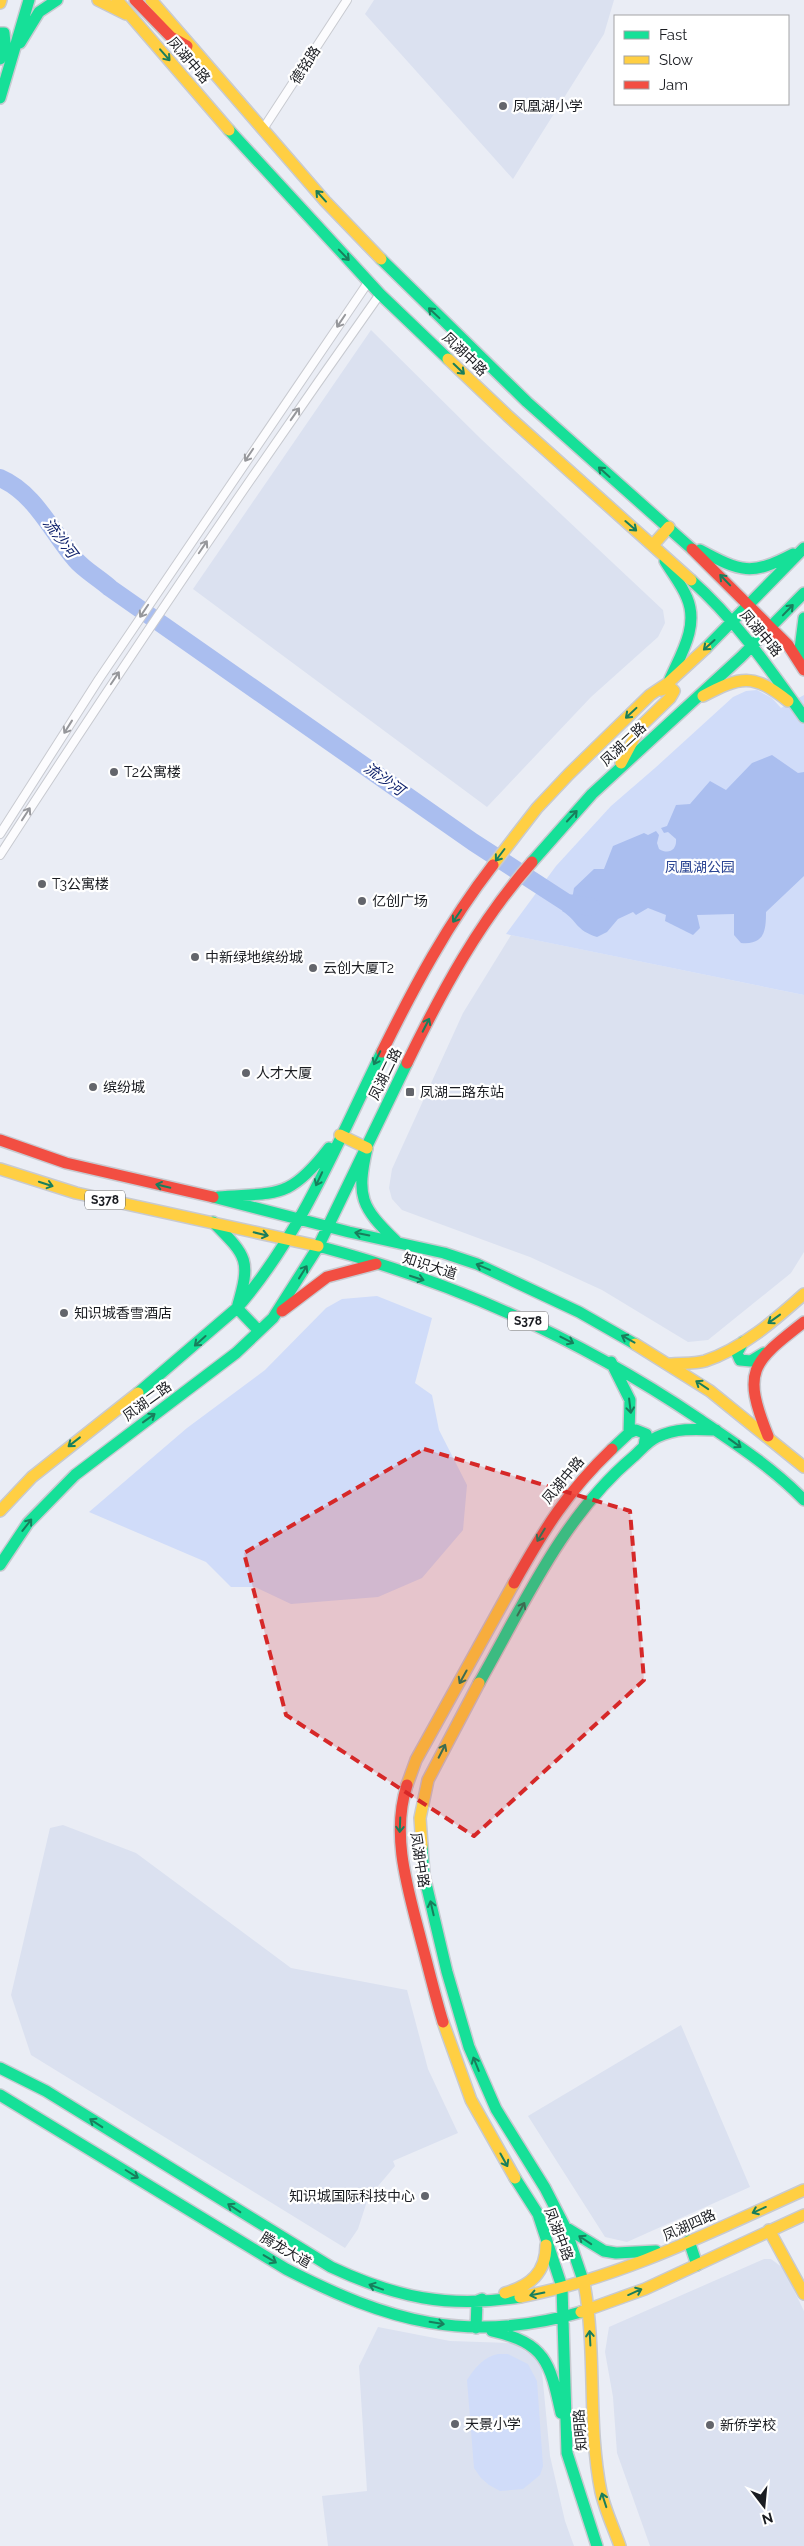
<svg xmlns="http://www.w3.org/2000/svg" width="804" height="2546" viewBox="0 0 804 2546" font-family="Raleway,'Noto Sans SC',sans-serif">
<style>
.built{fill:#dbe1f0}
.green{fill:#d0dcf9}
.water{fill:#aabeef}
.lines{fill:none;stroke-linecap:round;stroke-linejoin:round}
.river{stroke:#aabeef;stroke-width:18}
.street-casing{stroke:#c8cad0;stroke-width:10}
.fast-casing{stroke:#c8cad0;stroke-width:14}
.slow-casing{stroke:#c8cad0;stroke-width:14}
.jam-casing{stroke:#c8cad0;stroke-width:14}
.street{stroke:#fcfcfe;stroke-width:8}
.fast{stroke:#16e098;stroke-width:11}
.slow{stroke:#ffcf43;stroke-width:11}
.jam{stroke:#f24e42;stroke-width:11}
.oneway{stroke:#187e5c}
.oneway2{stroke:#96979b}
.marked{fill:#d62828;fill-opacity:0.2;stroke:#d62828;stroke-width:4;stroke-dasharray:10 6;stroke-linejoin:round}
.poi-dot{fill:#63656b;stroke:#fff;stroke-width:2}
.labels{text-anchor:middle;stroke-width:4.5;stroke-linejoin:round;paint-order:stroke}
.shield{fill:#fff;stroke:#5f6064;stroke-width:1}
.shield-label{font-size:12px;font-weight:bold;fill:#1a1c21}
.street-label{font-size:14px;fill:#1a1c21;stroke:#fff}
.poi-label{font-size:14px;fill:#1a1c21;stroke:#fff;text-anchor:start}
.park-label{font-size:14px;fill:#2c4693;stroke:#fff}
.water-label{font-size:15px;font-style:italic;fill:#11246e;stroke:#fff}
</style>
<rect width="100%" height="100%" fill="#eaedf5"/>
<!-- built -->
<path class="built" d="M374 0H614L604 34 513 179 365 14Z
M371 330 481 439 663 610 665 623 658 637 591 697 487 807 193 589Z
M511 935 804 995V1252L791 1273 708 1340 688 1342 602 1290 530 1257 402 1210 392 1199 389 1188 392 1169 463 1013Z
M63 1825 136 1853 291 1968 407 1990 428 2069 458 2133 393 2161 395 2166 368 2198 358 2229 345 2248 31 2055 11 1995 50 1828Z
M681 2025 750 2187 627 2242 605 2237 528 2116Z
M764 2259H771L783 2268 804 2311V2546H650L617 2453 613 2397 605 2352 609 2327Z
M378 2327 450 2341 512 2343 541 2361 550 2456 565 2521 574 2546H328L322 2496 367 2491 359 2366Z"/>
<!-- green -->
<path class="green" d="M757 690 772 698 781 708 804 695V995L506 934 556 866 611 806 655 768 733 697 746 691Z
M377 1296 432 1318 415 1383 432 1395 439 1430 467 1485 463 1530 422 1578 378 1597 291 1604 255 1587H231L206 1562 89 1512 187 1428 265 1370 326 1308 342 1299Z
M498 2354H508L528 2364 537 2381 543 2466 540 2475 523 2489 500 2491 489 2485 481 2478 474 2468 467 2380C475 2368 483 2357 498 2354Z"/>
<!-- water -->
<path class="water" d="M772 755 798 773 804 772V876L766 912C766 932 764 945 741 943L734 935V914L697 915 700 928 693 935 665 921 666 915 648 908 636 915 633 912 618 919 607 932 597 937C575 930 578 921 562 911L573 894 574 888 594 869H604L613 846 644 833 648 835 656 831 659 835 657 843 659 849C669 855 677 850 676 839L668 832 664 833 661 828 667 826 676 805 690 804 710 781 726 790 752 763Z"/>
<g class="lines">
<!-- river -->
<path class="river" d="M0 478C35 493 51 531 75 559 84 570 99 578 110 588L473 842 567 903 591 907"/>
<!-- street casing -->
<g class="street-casing">
<path id="street" d="M263 129 347 0
M0 834 99 679 369 281
M0 855C123 665 250 478 380 294"/>
</g>
<!-- fast casing -->
<g class="fast-casing">
<path id="fast" d="M0 33H4L5 43 0 59
M20 43 39 12 57 0
M0 98 29 0
M229 130 380 294 448 359
M381 259 527 402 692 549
M700 550C741 572 751 576 793 554
M665 561C672 573 682 585 687 598 699 626 681 654 670 679
M691 580C736 620 769 668 804 717
M706 648 804 548
M802 664 800 649 804 618
M532 862 592 794 741 657 804 593
M367 1148C356 1197 361 1207 396 1241
M213 1197 349 1232 444 1253 477 1264 579 1312 635 1344
M218 1197C278 1192 289 1200 329 1148
M213 1222C248 1257 251 1260 237 1308
M318 1246C455 1282 582 1340 699 1419 736 1444 773 1468 804 1500
M237 1308 259 1331
M743 1342 737 1353 740 1360 751 1361 764 1353
M611 1362 630 1400 629 1433 612 1449
M138 1393 237 1308C301 1235 339 1139 382 1052
M629 1433 636 1430 646 1434 644 1446
M0 1565 28 1523 75 1475 236 1353 273 1318 318 1247 407 1063
M479 1683C524 1604 563 1516 633 1457 640 1451 648 1441 657 1437 677 1428 694 1429 716 1430
M422 1846 424 1875 447 1972 469 2047 496 2109 545 2188 565 2227 584 2283
M0 2068 46 2091 331 2267C395 2297 448 2309 520 2297
M0 2095 286 2269C387 2321 468 2345 581 2312
M515 2178 538 2214 562 2287 567 2453 597 2546
M565 2227 604 2251 616 2253 656 2251
M689 2241 697 2265
M476 2328 477 2301 482 2299
M492 2331C546 2343 550 2363 561 2413"/>
</g>
<!-- slow casing -->
<g class="slow-casing">
<path id="slow" d="M98 0 126 14
M117 0 229 130
M151 0 325 201 381 259
M0 3 1 0
M448 359 508 416 691 580
M653 545 669 527
M703 696C741 676 753 673 788 701
M621 763 640 727 670 698 674 691 670 687 661 690
M493 865 537 808 569 774 650 695 668 683 706 648
M340 1135 367 1148
M0 1169 76 1193 318 1246
M635 1344 710 1391 804 1467
M670 1364C681 1363 694 1364 705 1361 742 1349 775 1320 804 1294
M0 1511 32 1477 138 1393
M407 1785 416 1760 514 1583
M422 1846 420 1818 428 1780 479 1683
M443 2022 471 2100 515 2178
M769 2230 804 2294
M584 2283C597 2352 587 2423 601 2492 605 2510 614 2529 620 2546
M505 2293C530 2286 546 2273 546 2245
M520 2297C620 2278 711 2232 804 2190
M581 2312 645 2289 804 2215"/>
</g>
<!-- jam casing -->
<g class="jam-casing">
<path id="jam" d="M135 0 171 37 187 46
M692 549 788 645 804 670
M382 1052C414 987 448 923 493 865
M407 1063C442 991 479 922 532 862
M0 1140 66 1163 213 1197
M282 1311 327 1277 376 1264
M768 1436C742 1371 751 1363 804 1322
M514 1583C545 1528 567 1492 612 1449
M407 1785C390 1837 409 1892 422 1944 429 1970 435 1996 443 2022"/>
</g>
<!-- street -->
<use href="#street" class="street"/>
<!-- fast -->
<use href="#fast" class="fast"/>
<!-- slow -->
<use href="#slow" class="slow"/>
<!-- jam -->
<use href="#jam" class="jam"/>
</g>
<!-- one-way arrows -->
<defs><path id="oneway-shaft" d="M-6 0H5M1.5-3L5.5 0L1.5 3" fill="none" stroke-width="1.6" stroke-linecap="round" stroke-linejoin="round" transform="scale(1.25)"/></defs>
<g class="oneway">
<use href="#oneway-shaft" transform="translate(165 55) rotate(49)"/>
<use href="#oneway-shaft" transform="translate(321 196) rotate(-132)"/>
<use href="#oneway-shaft" transform="translate(344 255) rotate(46)"/>
<use href="#oneway-shaft" transform="translate(434 313) rotate(-137)"/>
<use href="#oneway-shaft" transform="translate(459 369) rotate(44)"/>
<use href="#oneway-shaft" transform="translate(604 472) rotate(-138)"/>
<use href="#oneway-shaft" transform="translate(631 526) rotate(41)"/>
<use href="#oneway-shaft" transform="translate(725 580) rotate(-134)"/>
<use href="#oneway-shaft" transform="translate(788 610) rotate(-46)"/>
<use href="#oneway-shaft" transform="translate(709 645) rotate(138)"/>
<use href="#oneway-shaft" transform="translate(631 713) rotate(137)"/>
<use href="#oneway-shaft" transform="translate(572 816) rotate(-47)"/>
<use href="#oneway-shaft" transform="translate(500 855) rotate(127)"/>
<use href="#oneway-shaft" transform="translate(457 916) rotate(124)"/>
<use href="#oneway-shaft" transform="translate(426 1025) rotate(-63)"/>
<use href="#oneway-shaft" transform="translate(377 1058) rotate(116)"/>
<use href="#oneway-shaft" transform="translate(319 1179) rotate(115)"/>
<use href="#oneway-shaft" transform="translate(46 1184) rotate(18)"/>
<use href="#oneway-shaft" transform="translate(163 1186) rotate(-167)"/>
<use href="#oneway-shaft" transform="translate(261 1234) rotate(13)"/>
<use href="#oneway-shaft" transform="translate(362 1234) rotate(-169)"/>
<use href="#oneway-shaft" transform="translate(483 1267) rotate(-157)"/>
<use href="#oneway-shaft" transform="translate(303 1272) rotate(-58)"/>
<use href="#oneway-shaft" transform="translate(417 1278) rotate(18)"/>
<use href="#oneway-shaft" transform="translate(774 1319) rotate(144)"/>
<use href="#oneway-shaft" transform="translate(628 1339) rotate(-151)"/>
<use href="#oneway-shaft" transform="translate(567 1340) rotate(27)"/>
<use href="#oneway-shaft" transform="translate(200 1341) rotate(138)"/>
<use href="#oneway-shaft" transform="translate(702 1385) rotate(-146)"/>
<use href="#oneway-shaft" transform="translate(630 1406) rotate(83)"/>
<use href="#oneway-shaft" transform="translate(149 1418) rotate(-36)"/>
<use href="#oneway-shaft" transform="translate(74 1442) rotate(142)"/>
<use href="#oneway-shaft" transform="translate(735 1443) rotate(36)"/>
<use href="#oneway-shaft" transform="translate(27 1525) rotate(-52)"/>
<use href="#oneway-shaft" transform="translate(541 1535) rotate(121)"/>
<use href="#oneway-shaft" transform="translate(521 1609) rotate(-61)"/>
<use href="#oneway-shaft" transform="translate(463 1677) rotate(119)"/>
<use href="#oneway-shaft" transform="translate(442 1751) rotate(-63)"/>
<use href="#oneway-shaft" transform="translate(400 1825) rotate(92)"/>
<use href="#oneway-shaft" transform="translate(432 1908) rotate(-103)"/>
<use href="#oneway-shaft" transform="translate(476 2064) rotate(-112)"/>
<use href="#oneway-shaft" transform="translate(96 2123) rotate(-147)"/>
<use href="#oneway-shaft" transform="translate(504 2160) rotate(61)"/>
<use href="#oneway-shaft" transform="translate(132 2174) rotate(32)"/>
<use href="#oneway-shaft" transform="translate(234 2208) rotate(-147)"/>
<use href="#oneway-shaft" transform="translate(759 2210) rotate(156)"/>
<use href="#oneway-shaft" transform="translate(585 2240) rotate(-146)"/>
<use href="#oneway-shaft" transform="translate(270 2259) rotate(31)"/>
<use href="#oneway-shaft" transform="translate(376 2287) rotate(-160)"/>
<use href="#oneway-shaft" transform="translate(635 2292) rotate(-24)"/>
<use href="#oneway-shaft" transform="translate(537 2294) rotate(169)"/>
<use href="#oneway-shaft" transform="translate(437 2323) rotate(9)"/>
<use href="#oneway-shaft" transform="translate(590 2338) rotate(-93)"/>
<use href="#oneway-shaft" transform="translate(604 2500) rotate(-108)"/>
</g>
<g class="oneway2">
<use href="#oneway-shaft" transform="translate(341 321) rotate(124)"/>
<use href="#oneway-shaft" transform="translate(295 414) rotate(-55)"/>
<use href="#oneway-shaft" transform="translate(249 455) rotate(124)"/>
<use href="#oneway-shaft" transform="translate(203 547) rotate(-56)"/>
<use href="#oneway-shaft" transform="translate(144 611) rotate(124)"/>
<use href="#oneway-shaft" transform="translate(115 678) rotate(-56)"/>
<use href="#oneway-shaft" transform="translate(68 727) rotate(122)"/>
<use href="#oneway-shaft" transform="translate(26 814) rotate(-57)"/>
</g>
<!-- marked area -->
<path class="marked" d="M424 1449 630 1511 644 1680 474 1836 286 1715 244 1553Z"/>
<!-- markers -->
<g class="poi-dot">
<circle cx="503" cy="106" r="5"/>
<circle cx="114" cy="772" r="5"/>
<circle cx="42" cy="884" r="5"/>
<circle cx="362" cy="901" r="5"/>
<circle cx="195" cy="957" r="5"/>
<circle cx="313" cy="968" r="5"/>
<circle cx="246" cy="1073" r="5"/>
<circle cx="93" cy="1087" r="5"/>
<rect x="405" y="1087" width="10" height="10" rx="2.5"/>
<circle cx="64" cy="1313" r="5"/>
<circle cx="425" cy="2196" r="5"/>
<circle cx="455" cy="2424" r="5"/>
<circle cx="710" cy="2425" r="5"/>
</g>
<g class="labels">
<!-- shield labels -->
<g class="shield">
<rect x="85" y="1190.5" width="40" height="19" rx="4"/>
<rect x="508" y="1311.5" width="40" height="19" rx="4"/>
</g>
<g class="shield-label">
<text x="105" y="1204">S378</text>
<text x="528" y="1325">S378</text>
</g>
<!-- street labels -->
<g class="street-label">
<text transform="translate(189 60) rotate(49)" y="5">凤湖中路</text>
<text transform="translate(305 65) rotate(-57)" y="5">德铭路</text>
<text transform="translate(465 354) rotate(44)" y="5">凤湖中路</text>
<text transform="translate(761 633) rotate(50)" y="5">凤湖中路</text>
<text transform="translate(623 744) rotate(-43)" y="5">凤湖二路</text>
<text transform="translate(385 1074) rotate(-64)" y="5">凤湖二路</text>
<text transform="translate(430 1266) rotate(18)" y="5">知识大道</text>
<text transform="translate(147 1401) rotate(-36)" y="5">凤湖二路</text>
<text transform="translate(563 1480) rotate(-50)" y="5">凤湖中路</text>
<text transform="translate(420 1860) rotate(81)" y="5">凤湖中路</text>
<text transform="translate(689 2225) rotate(-24)" y="5">凤湖四路</text>
<text transform="translate(559 2234) rotate(69)" y="5">凤湖中路</text>
<text transform="translate(286 2250) rotate(30)" y="5">腾龙大道</text>
<text transform="translate(580 2430) rotate(-94)" y="5">知明路</text>
</g>
<!-- poi labels -->
<g class="poi-label">
<text x="513" y="111">凤凰湖小学</text>
<text x="124" y="777">T2公寓楼</text>
<text x="52" y="889">T3公寓楼</text>
<text x="372" y="906">亿创广场</text>
<text x="205" y="962">中新绿地缤纷城</text>
<text x="323" y="973">云创大厦T2</text>
<text x="256" y="1078">人才大厦</text>
<text x="103" y="1092">缤纷城</text>
<text x="420" y="1097">凤湖二路东站</text>
<text x="74" y="1318">知识城香雪酒店</text>
<text x="415" y="2201" text-anchor="end">知识城国际科技中心</text>
<text x="465" y="2429">天景小学</text>
<text x="720" y="2430">新侨学校</text>
</g>
<!-- park labels -->
<g class="park-label">
<text x="700" y="872">凤凰湖公园</text>
</g>
<!-- water labels -->
<g class="water-label">
<text transform="translate(60 538) rotate(53)" y="5">流沙河</text>
<text transform="translate(384 779) rotate(35)" y="5">流沙河</text>
</g>
</g>
<!-- legend -->
<rect x="614" y="15" width="175" height="90" fill="#ffffff" stroke="#a3a4a6"/>
<rect x="624" y="31" width="25" height="8" fill="#16e098" stroke="#a3a4a6"/>
<text x="659" y="40" font-size="15" fill="#1a1c21">Fast</text>
<rect x="624" y="56" width="25" height="8" fill="#ffcf43" stroke="#a3a4a6"/>
<text x="659" y="65" font-size="15" fill="#1a1c21">Slow</text>
<rect x="624" y="81" width="25" height="8" fill="#f24e42" stroke="#a3a4a6"/>
<text x="659" y="90" font-size="15" fill="#1a1c21">Jam</text>
<!-- north arrow -->
<g transform="translate(764 2506) rotate(164)" stroke="#ffffff" stroke-width="4" paint-order="stroke">
<path d="M0-4L9 19L0 12L-9 19Z" fill="#1a1c21"/>
<text y="-8" font-size="14" font-weight="bold" text-anchor="middle" fill="#1a1c21">N</text>
</g>
</svg>
